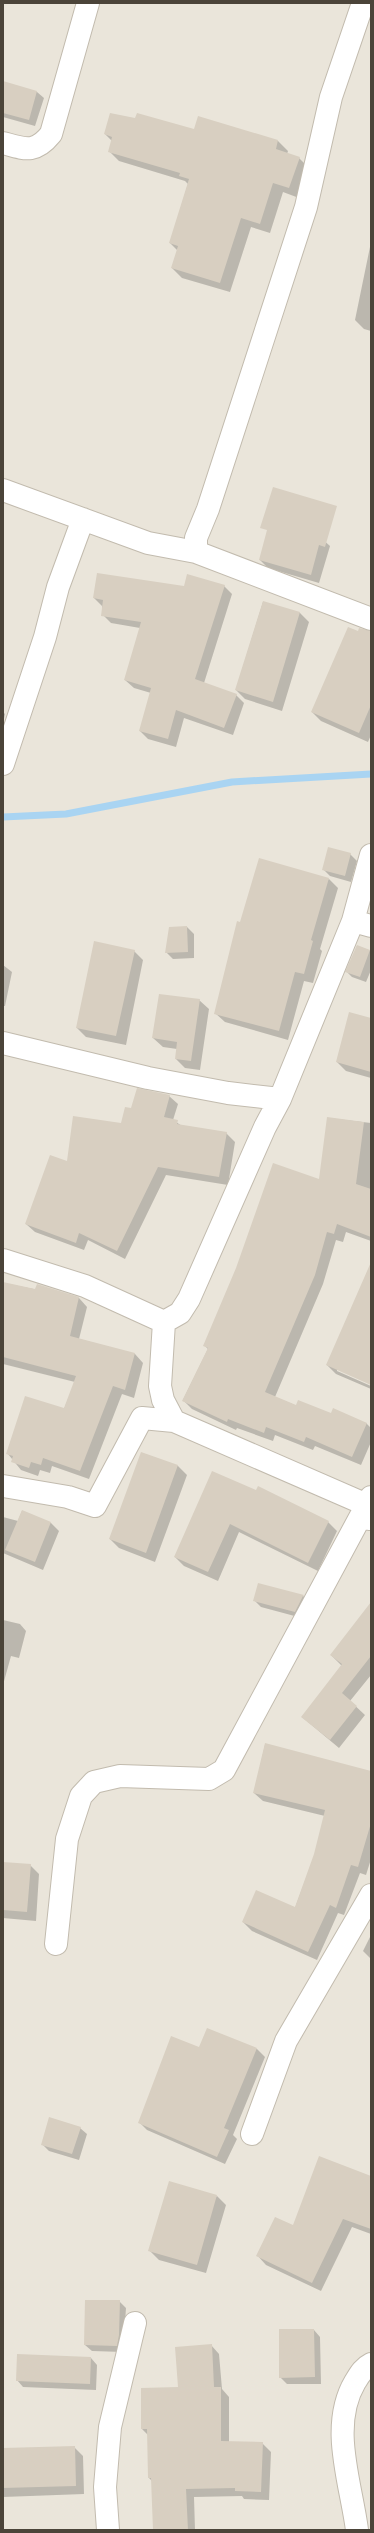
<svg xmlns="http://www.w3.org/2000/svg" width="374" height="2533" viewBox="0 0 374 2533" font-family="'Fira Sans Condensed',sans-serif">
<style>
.residential{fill:#eae5da}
.shadow{fill:#0003}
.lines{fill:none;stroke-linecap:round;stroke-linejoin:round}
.stream{stroke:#a9d4f2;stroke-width:7}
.building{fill:#d8cfc1}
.minor-casing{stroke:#c2bbae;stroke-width:24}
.minor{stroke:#fff;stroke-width:22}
</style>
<rect width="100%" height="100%" fill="#f6f3ec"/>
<!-- residential -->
<path class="residential" d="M3 3H371V2530H3Z"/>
<!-- shadow -->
<path class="shadow" d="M3 82 37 92 44 98 35 126 3 117Z
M194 130 278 141 288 151 287 154 299 158 309 168 299 198 283 192 270 233 251 227 230 292 182 278 172 268 178 251 170 243 188 184 185 181 119 161 109 151 112 141 105 134Z
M371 242V331L364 329 355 320Z
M321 538 330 546 319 583 268 568 260 560Z
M224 586 232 594 204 683 236 695 244 703 233 735 184 718 176 747 148 739 140 731 151 693 134 688 125 680 140 628 111 623 103 615 102 606 94 598 184 587Z
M263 602 300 613 309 622 282 711 245 699 236 690Z
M371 637V735L368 742 321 721 312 712Z
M3 712 5 714 3 723Z
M350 854 357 861 351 882 330 876 323 869Z
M329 879 338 888 320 949 322 951 313 983 304 981 288 1040 225 1022 215 1013 241 923Z
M187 927 194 934V958L173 959 166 952Z
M357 946 371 951V970L366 982 352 977 347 972Z
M134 951 143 960 126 1045 86 1037 77 1028Z
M3 965 12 972 5 1006H3Z
M199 1000 209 1009 200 1070 185 1068 176 1059 177 1049 163 1047 153 1038Z
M371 1019V1078L346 1071 337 1062Z
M169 1096 178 1104 173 1120 182 1126 226 1133 235 1142 228 1185 166 1175 125 1259 88 1240 84 1250 35 1232 26 1224 67 1162 122 1124 132 1110Z
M328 1118 371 1123V1241L346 1232 343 1242 336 1240 323 1284 275 1397 297 1406 366 1423 371 1428V1442L361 1465 315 1446 313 1450 275 1435 273 1441 237 1428 236 1430 192 1409 183 1400 208 1349 205 1346 320 1181Z
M371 1264V1384L337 1369V1371L371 1386V1389L336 1374 327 1365Z
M3 1283 79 1298 87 1307 79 1339 135 1354 143 1363 134 1398 122 1394 89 1479 52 1466 50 1473 40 1470 38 1476 21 1470 8 1454 64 1409 75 1382 3 1364Z
M142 1453 178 1466 187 1475 155 1562 119 1548 110 1539Z
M257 1491 328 1522 337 1531 318 1571 239 1532 218 1581 184 1566 175 1557Z
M22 1511 51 1523 59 1531 43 1570 3 1553V1517L18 1521Z
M303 1596 310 1602 302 1618 261 1607 254 1600Z
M371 1613V1675L350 1701 365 1715 339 1748 302 1717 342 1666 331 1655Z
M3 1620 20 1624 26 1631 19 1658 11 1656 3 1685Z
M265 1745 371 1772V1859L366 1875 360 1873 344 1915 338 1913 317 1960 252 1931 243 1922 295 1908 315 1854 325 1816 263 1801 254 1793Z
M3 1863 30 1865 39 1874 36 1921 3 1918Z
M371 1935V1959L363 1951Z
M200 2048 257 2049 265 2057 233 2135 237 2139 225 2164 147 2130 139 2122Z
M80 2128 87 2134 79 2160 49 2151 42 2144Z
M371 2177V2234L352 2227 321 2291 266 2265 257 2255 293 2227Z
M217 2196 226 2205 206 2273 159 2260 150 2251Z
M119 2301 126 2308 123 2352 92 2351 85 2345Z
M314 2330 320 2337 321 2384H287L280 2377Z
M211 2345 219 2354 222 2389 229 2397V2443H262L271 2452 269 2500 244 2499 242 2496 194 2497 195 2530H154L152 2481 149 2478 148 2435 142 2429 179 2388Z
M91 2358 97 2365 96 2390 23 2387 17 2380Z
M74 2447 83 2456 84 2494 3 2497V2449Z"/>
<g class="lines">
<!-- stream -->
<path class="stream" d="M3 817 66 814 232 782 371 774"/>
</g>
<!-- building -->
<path class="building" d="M3 81 37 91 29 120 3 113Z
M110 113 135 118 137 113 194 129 198 116 278 140 276 149 300 157 289 188 273 183 260 224 241 218 220 283 171 268 178 246 169 243 189 179 179 176 180 173 108 152 112 137 104 134Z
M273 487 337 506 325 547 319 545 311 575 259 560 267 530 260 528Z
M97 573 184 586 187 574 225 585 195 679 237 694 224 728 176 710 168 739 139 731 151 688 124 680 141 622 101 616 103 600 93 598Z
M263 601 300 612 273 702 235 690Z
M348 627 358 631 359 628 371 631V705L359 733 311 712Z
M328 847 351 853 345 876 322 870Z
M259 858 329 878 311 940 313 941 304 974 295 972 279 1031 214 1014 237 921 240 922Z
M187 926 188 952 165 953 169 927Z
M94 941 135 950 116 1036 76 1028Z
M357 945 370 950 360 977 345 972Z
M159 994 200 999 191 1061 175 1059 177 1042 152 1038Z
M349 1012 371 1018V1072L336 1062Z
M137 1088 170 1095 164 1117 178 1120 177 1124 227 1132 219 1177 158 1167 117 1251 79 1233 76 1243 25 1224 50 1155 67 1161 73 1116 121 1123 125 1107 131 1108Z
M327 1117 364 1122 356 1184 371 1189V1237L337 1224 334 1234 327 1232 315 1275 265 1392 296 1405 298 1400 331 1413 333 1408 367 1423 352 1457 306 1437 304 1442 266 1427 264 1433 228 1419 227 1422 182 1401 208 1348 203 1346 236 1268 273 1163 319 1179Z
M371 1262V1385L326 1365Z
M3 1282 35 1289 37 1284 79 1297 70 1336 135 1353 125 1390 113 1386 80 1471 43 1458 41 1465 31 1462 29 1468 11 1462 13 1456 6 1454 25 1396 64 1408 76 1376 3 1357Z
M141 1452 178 1465 146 1553 109 1539Z
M212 1471 256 1490 258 1486 329 1521 308 1563 230 1524 208 1572 174 1557Z
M22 1510 51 1522 35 1562 5 1550Z
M258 1583 304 1595 303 1596 295 1612 253 1601Z
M371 1602V1656L342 1693 357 1706 330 1740 301 1717 342 1664 330 1655Z
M265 1743 371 1771V1823L358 1867 351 1865 336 1908 330 1905 308 1952 242 1922 256 1890 295 1907 314 1854 325 1810 253 1793Z
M3 1862 31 1864 27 1912 3 1910Z
M207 2028 257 2048 224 2128 229 2130 217 2157 138 2123 171 2036 199 2047Z
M49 2117 81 2127 72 2154 41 2145Z
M319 2156 371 2176V2229L343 2219 312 2283 256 2256 275 2217 293 2225Z
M169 2181 217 2195 197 2265 148 2251Z
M85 2300H120L119 2335 117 2346 84 2345Z
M279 2329H314L315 2377 279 2378Z
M212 2344 214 2387H221V2441L263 2442 261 2492 235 2491V2488L186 2489 188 2530H153L151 2478H148L147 2429H141V2388L178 2387 175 2347Z
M17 2354 91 2357 90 2384 16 2381Z
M75 2446 76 2486 3 2488V2448Z"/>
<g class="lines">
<!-- minor casing -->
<g class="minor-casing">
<path id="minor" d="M3 143C25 149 35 154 51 134L88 3
M3 490 148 543 196 552V538L208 509 306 207 331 97 363 3
M196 552 371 619
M3 764 45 637 58 587 83 519
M371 855 353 921 371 926
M3 1043 148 1078 228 1093 280 1099
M3 1260 85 1286 164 1322 160 1386 163 1400 174 1421
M164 1322 180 1313 189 1299 265 1127 280 1099 353 921
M3 1486 68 1497 95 1506 142 1418 174 1421 367 1505 369 1519
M56 1944 67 1839 81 1796 94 1782 120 1776 209 1779 224 1770 371 1497
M252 2134 286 2041 371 1895
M108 2530 105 2487 110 2427 135 2323
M357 2530C351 2483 329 2426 355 2382 360 2374 363 2368 371 2364"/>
</g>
<!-- minor -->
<use href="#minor" class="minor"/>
</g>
<!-- border -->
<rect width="374" height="2533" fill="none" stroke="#4b4439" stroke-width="8"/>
</svg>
